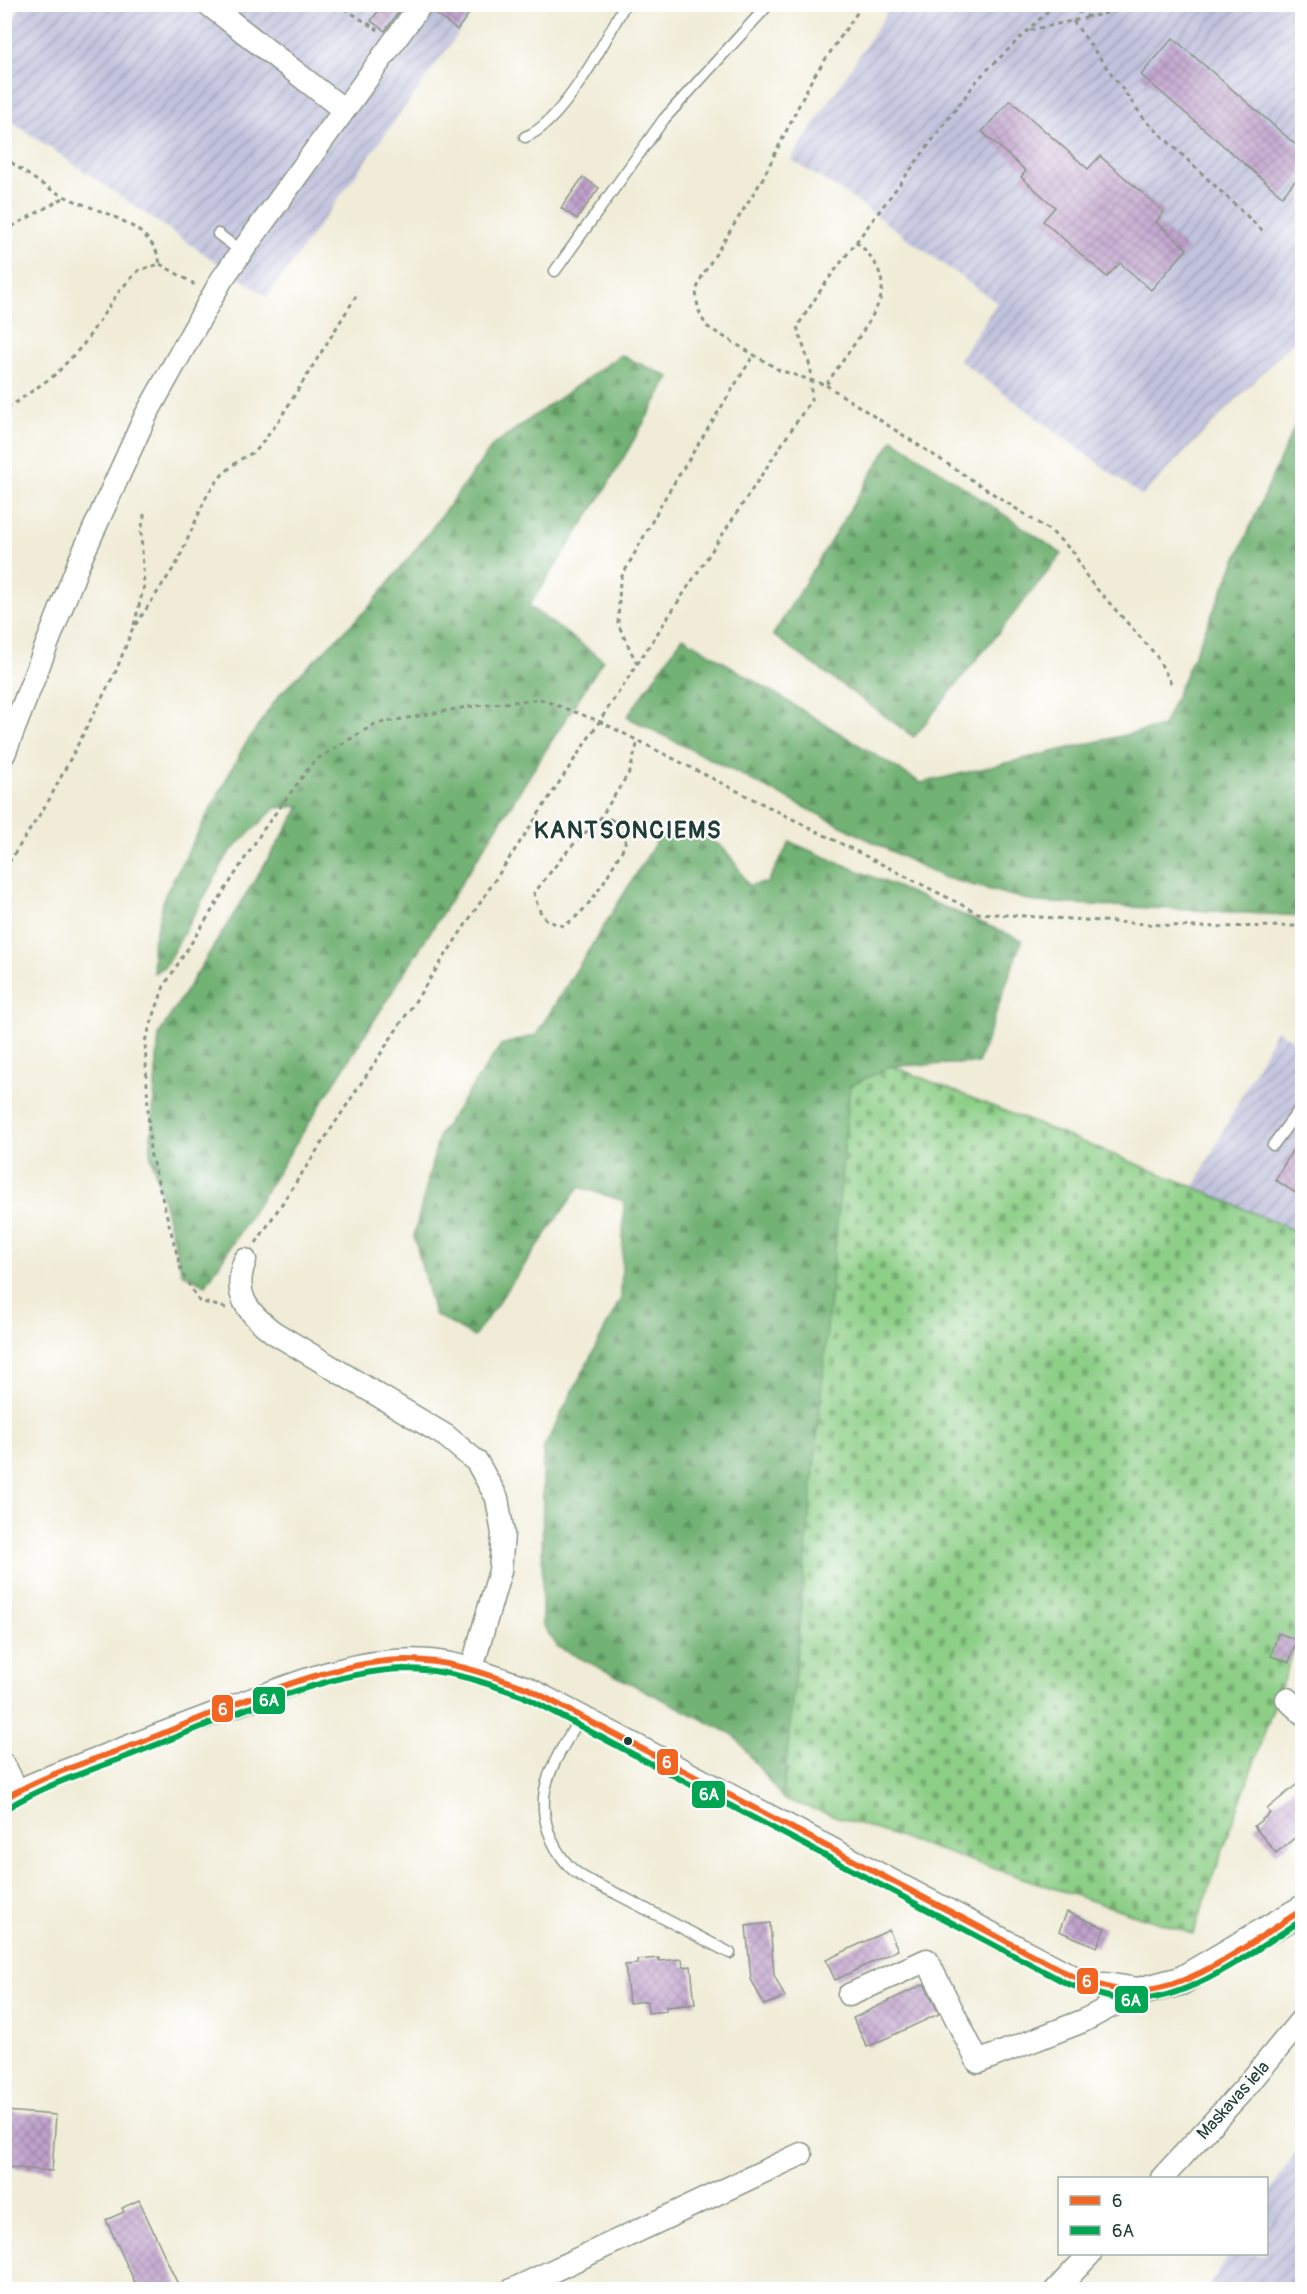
<svg xmlns="http://www.w3.org/2000/svg" width="1307" height="2294" viewBox="0 0 1307 2294" font-family="Pangolin,sans-serif">
<style>
.industrial{fill:url(#industrial-furrows)}
.forest{fill:url(#forest-firs);stroke:#487854;stroke-width:1.5}
.cemetery{fill:url(#cemetery-stones);stroke:#56865e;stroke-width:1.5}
.building{fill:url(#building-cross-hatch)}
.lines{fill:none;stroke-linecap:round;stroke-linejoin:round}
.service-casing{stroke:#889486;stroke-width:13}
.minor-casing{stroke:#889486;stroke-width:25}
.tertiary-casing{stroke:#889486;stroke-width:31}
.path{stroke:#889486;stroke-width:3;stroke-dasharray:4.5 4.5;stroke-linecap:butt}
.service{stroke:#fff;stroke-width:10}
.minor{stroke:#fff;stroke-width:22}
.tertiary{stroke:#fff;stroke-width:28}
.bus-1-casing{stroke:#fff;stroke-width:10}
.bus-2-casing{stroke:#fff;stroke-width:10}
.bus-1{stroke:#f26522;stroke-width:6}
.bus-2{stroke:#00a651;stroke-width:6}
.bus-dot{fill:#1f3d34;stroke:#fff;stroke-width:2}
.labels{text-anchor:middle;stroke-width:4.5;stroke-linejoin:round;paint-order:stroke}
.street-label{font-size:18px;fill:#1f3d34;stroke:#fff}
.district-label{font-size:24px;font-weight:bold;letter-spacing:1.5px;fill:#1f3d34;stroke:#fff}
.line-badge{stroke:#fff;stroke-width:2}
.badge-label{font-size:16px;text-anchor:middle;font-weight:bold;fill:#fff}
</style>
<defs>
<pattern id="industrial-furrows" width="10" height="10" patternUnits="userSpaceOnUse" patternTransform="scale(1.5)"><rect width="10" height="10" fill="#c1c2dd"/><path d="M-1 1l2-2M0 10L10 0M9 11l2-2" fill="none" stroke="#9c9fb4"/></pattern>
<pattern id="forest-firs" width="22" height="20" patternUnits="userSpaceOnUse" patternTransform="scale(1.5)"><rect width="22" height="20" fill="#72b274"/><path d="M5 1l3.5 6h-7zM16 11l3.5 6h-7z" fill="#5d9260"/></pattern>
<pattern id="cemetery-stones" width="16" height="16" patternUnits="userSpaceOnUse" patternTransform="scale(1.5)"><rect width="16" height="16" fill="#8dcf87"/><path d="M2 7V4a2 2 0 0 1 4 0v3zM10 15v-3a2 2 0 0 1 4 0v3z" fill="#73a96f"/></pattern>
<pattern id="building-cross-hatch" width="8" height="8" patternUnits="userSpaceOnUse" patternTransform="scale(1.5)"><rect width="8" height="8" fill="#c0a1cc"/><path d="M0 0l8 8M0 8l8-8" fill="none" stroke="#9b84a6"/></pattern>
</defs>
<rect width="100%" height="100%" fill="#fff"/>
<filter id="ink" filterUnits="userSpaceOnUse"><feTurbulence type="fractalNoise" baseFrequency=".0167" numOctaves="2"/><feDisplacementMap in="SourceGraphic" scale="12" xChannelSelector="R" yChannelSelector="G"/><feConvolveMatrix kernelMatrix="1 2 1 2 8 2 1 2 1" color-interpolation-filters="sRGB"/></filter>
<filter id="wash" filterUnits="userSpaceOnUse"><feTurbulence type="fractalNoise" baseFrequency=".008" numOctaves="4" result="noise"/><feDisplacementMap in="SourceGraphic" scale="24" xChannelSelector="R" yChannelSelector="G"/><feGaussianBlur stdDeviation="1.35" result="paint"/><feColorMatrix in="noise" values="0 0 0 0 0 0 0 0 0 0 0 0 0 0 0 0 0 1.4 0 .05"/><feComposite in="paint" operator="in"/></filter>
<g filter="url(#wash)">
<rect width="100%" height="100%" fill="#f0ecd7"/>
<!-- industrial -->
<path class="industrial" d="M23 5H479L267 297 5 117V32Z
M892 5H1291L1302 47V332L1142 496 959 360 997 303 846 194 791 160Z
M1276 1030 1302 1045V1234L1194 1187Z
M1302 2142V2279L1298 2289H1207L1230 2254H1266L1267 2197Z"/>
<!-- forest -->
<path class="forest" d="M620 355 670 377 603 493 529 606 603 660 206 1285 182 1273 150 1152 159 1034 301 806 275 808 229 853 165 966 154 973 152 947 165 895 243 748 279 695 371 605 427 535 493 445Z
M1302 409V916L1035 902 942 877 627 717 683 637 921 783 1163 726Z
M893 439 1062 554 914 737 773 635Z
M661 834C715 836 721 837 748 885L767 883 790 842 1022 940 978 1063 892 1066 850 1086 783 1799 734 1735 558 1647 542 1624 543 1449 621 1298 624 1201 579 1187 474 1337 434 1314 414 1236 439 1135 501 1045 536 1035Z"/>
<!-- cemetery -->
<path class="cemetery" d="M892 1066 1194 1187 1302 1234V1627L1193 1934 783 1799 850 1086Z"/>
<g id="blocks">
<!-- building -->
<path class="building" d="M383 4H404L385 31 371 21Z
M434 4H476L457 30 432 11Z
M1173 38 1302 150V173L1282 196 1141 75Z
M1010 100 1088 169 1100 156 1164 212 1156 222 1187 249 1151 290 1120 263 1107 277 1043 221 1055 207 1021 177 1026 171 982 132Z
M583 177 599 188 577 219 561 208Z
M1302 1134V1197L1275 1180Z
M1278 1633 1297 1640 1289 1662 1271 1656Z
M1302 1780V1832L1276 1853 1254 1826 1270 1813 1267 1809Z
M1067 1912 1105 1928 1097 1947 1059 1931Z
M770 1923 774 1975 785 1997 764 2005 751 1979 746 1926Z
M889 1930 898 1950 835 1980 826 1960Z
M659 1958V1961L682 1959 683 1967 691 1966 695 2004 666 2007V2011L648 2013 647 2001 629 2003 625 1965 637 1964V1960Z
M924 1984 939 2014 867 2047 853 2018Z
M4 2111 56 2115 52 2171 4 2167Z
M139 2200 180 2289H138L106 2220 124 2212 122 2208Z"/>
</g>
</g>
<g filter="url(#ink)">
<use href="#blocks" fill-opacity="0" stroke="#889486" stroke-width="1.5"/>
<g class="lines">
<!-- service casing -->
<g class="service-casing">
<path id="service" d="M525 137C562 124 606 40 625 4
M218 234 242 252
M555 271 664 119 769 4
M1273 1145 1302 1106
M581 1716C568 1739 550 1764 545 1790 540 1817 551 1847 569 1866 581 1879 602 1886 617 1894 654 1913 692 1933 730 1953"/>
</g>
<!-- minor casing -->
<g class="minor-casing">
<path id="minor" d="M208 4 344 110
M4 754 80 560 146 415 222 279 421 4
M245 1260C232 1294 247 1312 273 1332L446 1436 477 1462 497 1498 503 1534 500 1571 472 1668
M1287 1699 1302 1713
M4 1765 17 1791
M4 1799 17 1791 52 1776C107 1755 163 1733 219 1712 286 1687 356 1655 430 1661 464 1664 495 1677 527 1688L1072 1976 1105 1987
M849 1995 927 1960 978 2062 1083 2021 1138 1992
M1162 2178 1245 2088 1302 2019
M512 2290 801 2154
M1056 2290 1090 2254"/>
</g>
<!-- tertiary casing -->
<g class="tertiary-casing">
<path id="tertiary" d="M1105 1987 1138 1992 1181 1981 1302 1910"/>
</g>
<!-- path -->
<path class="path" d="M337 4 378 30
M1061 4 1090 17 1146 4
M1073 21 1145 120 1263 231
M1030 30 1090 17
M4 157C23 171 45 188 66 197 97 212 154 223 160 264L139 270 120 290 83 345 56 374 4 411
M4 231 65 197
M856 242C873 255 889 279 879 302 869 326 841 362 826 385L779 370 706 326 698 309 696 291 702 276 762 180 812 79 863 4
M160 264 193 283V288
M826 385 1052 532 1074 553 1088 579 1156 655 1171 683
M134 625 144 586 141 533 145 510
M637 664 618 624 620 580 666 496 753 356
M610 819C622 825 626 831 625 845 608 874 593 907 564 926 542 921 540 915 534 893 551 873 585 821 610 819Z
M599 820 630 771 638 741
M4 870 49 800 116 671 132 630 177 563 208 493 222 475 239 460 256 451 278 422 358 293
M256 1243 811 400V369L797 327 824 285 979 78 1055 4
M226 1308 199 1301 182 1273 150 1152 145 1041 164 986 263 830 314 761 375 724 467 707 540 699 599 721 978 913 1193 927 1302 926
M4 2283 11 2284V2290"/>
<!-- service -->
<use href="#service" class="service"/>
<!-- minor -->
<use href="#minor" class="minor"/>
<!-- tertiary -->
<use href="#tertiary" class="tertiary"/>
<!-- bus-1 casing -->
<g class="bus-1-casing">
<path id="bus-1" d="M4 1799C45 1774 94 1760 139 1743 216 1713 321 1662 403 1660 447 1659 486 1674 527 1688L1072 1976C1091 1982 1110 1990 1130 1991 1187 1994 1255 1939 1302 1910"/>
</g>
<!-- bus-2 casing -->
<g class="bus-2-casing">
<path id="bus-2" d="M9 1807C50 1782 99 1768 143 1750 219 1721 324 1671 404 1669 446 1669 484 1682 523 1696L1068 1984C1088 1991 1108 1999 1130 2000 1188 2002 1255 1950 1302 1920"/>
</g>
<!-- bus-1 -->
<use href="#bus-1" class="bus-1"/>
<!-- bus-2 -->
<use href="#bus-2" class="bus-2"/>
</g>
</g>
<!-- markers -->
<circle class="bus-dot" cx="628" cy="1741" r="5"/>
<g class="labels">
<!-- street labels -->
<g class="street-label">
<text transform="translate(1233 2100) rotate(-48)" y="6">Maskavas iela</text>
</g>
<!-- district labels -->
<g class="district-label">
<text x="628" y="838">KANTSONCIEMS</text>
</g>
</g>
<g class="line-badge">
<rect x="252" y="1686" width="34" height="29" rx="6" fill="#00a651"/>
<rect x="211" y="1694" width="23" height="29" rx="6" fill="#f26522"/>
<rect x="656" y="1748" width="23" height="28" rx="6" fill="#f26522"/>
<rect x="691" y="1780" width="35" height="29" rx="6" fill="#00a651"/>
<rect x="1076" y="1967" width="23" height="28" rx="6" fill="#f26522"/>
<rect x="1114" y="1985" width="35" height="29" rx="6" fill="#00a651"/>
</g>
<g class="badge-label">
<text x="269" y="1706">6A</text>
<text x="223" y="1715">6</text>
<text x="667" y="1768">6</text>
<text x="709" y="1800">6A</text>
<text x="1087" y="1987">6</text>
<text x="1131" y="2006">6A</text>
</g>
<!-- margin -->
<rect width="1307" height="2294" fill="none" stroke="#fff" stroke-width="24"/>
<!-- legend -->
<rect x="1058" y="2177" width="210" height="78" fill="#ffffff" stroke="#a5b1ae" stroke-width="1.5"/>
<rect x="1070" y="2196" width="30" height="9" fill="#f26522" stroke="#a5b1ae" stroke-width="1.5"/>
<text x="1112" y="2207" font-size="18" fill="#1f3d34">6</text>
<rect x="1070" y="2226" width="30" height="9" fill="#00a651" stroke="#a5b1ae" stroke-width="1.5"/>
<text x="1112" y="2237" font-size="18" fill="#1f3d34">6A</text>
</svg>
